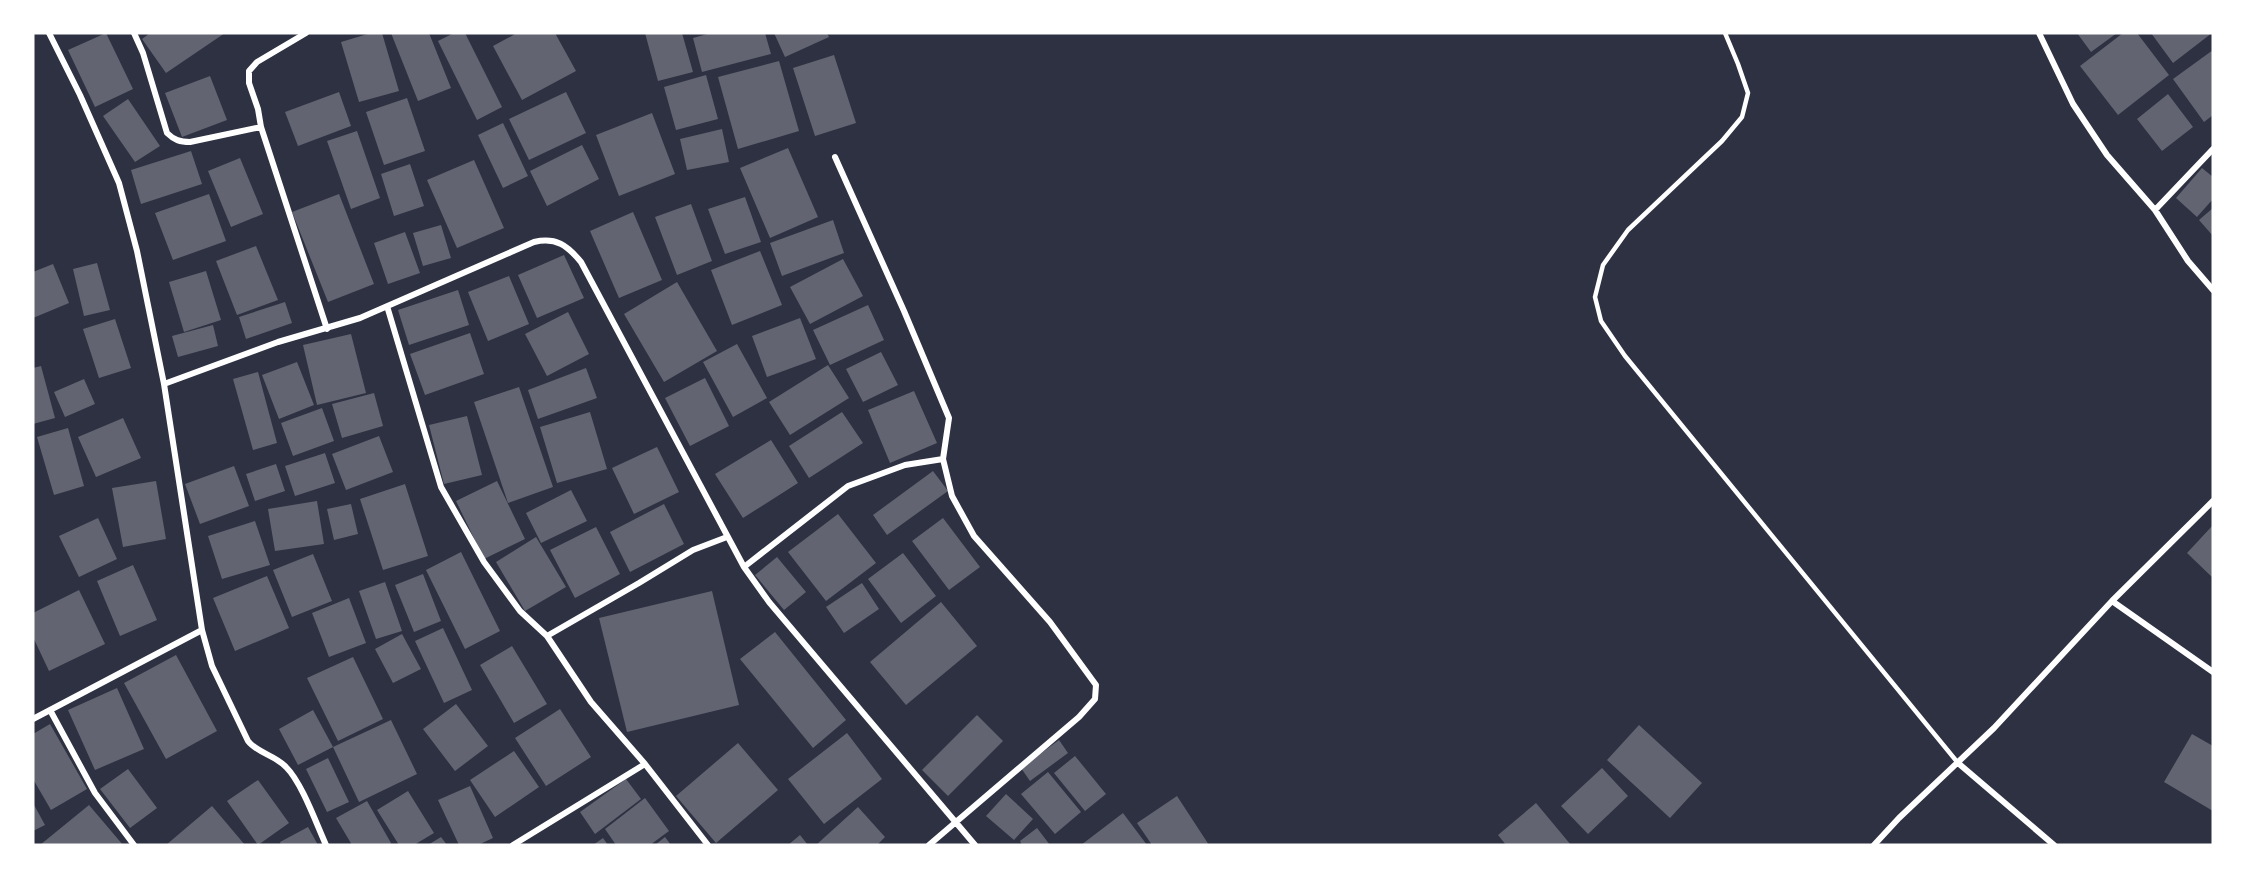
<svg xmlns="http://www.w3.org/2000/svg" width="2246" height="878" viewBox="0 0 2246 878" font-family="Quicksand,sans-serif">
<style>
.building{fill:#626471}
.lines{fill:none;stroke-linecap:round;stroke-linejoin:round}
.service{stroke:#fff;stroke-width:4.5}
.minor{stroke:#fff;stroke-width:6}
</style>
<rect width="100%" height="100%" fill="#2d3142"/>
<!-- building -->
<path class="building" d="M106 33 133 89 95 107 68 50Z
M150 33H225L166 73 142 39Z
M371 33H382L399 91 359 102 341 42Z
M391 33H429L451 88 418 101Z
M454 33H465L502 107 477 120 438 41Z
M517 33H555L576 71 522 100 493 46Z
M645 33H682L693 72 658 81Z
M711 33H765L771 54 702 72 693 38Z
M774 33H827L829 37 785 57Z
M2077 33H2117L2091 52Z
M2123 33H2137L2169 75 2118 115 2080 66Z
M2151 33H2212L2173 63Z
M2213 50V115L2204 122 2173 79Z
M834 55 856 123 815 136 793 68Z
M779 61 799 131 738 149 718 77Z
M706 75 718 119 676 130 664 87Z
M210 76 227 120 182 137 165 93Z
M339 92 351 126 298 146 285 112Z
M566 92 586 133 529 160 509 119Z
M2168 94 2193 127 2162 151 2137 119Z
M407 98 425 151 384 165 366 112Z
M128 99 160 146 135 162 103 116Z
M652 113 675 174 619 196 596 135Z
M503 123 528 176 503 188 478 135Z
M722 129 729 162 687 170 680 139Z
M357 131 380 198 351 209 327 141Z
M582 145 599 179 547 206 530 171Z
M788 148 818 217 770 238 740 168Z
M191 151 202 184 141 204 131 170Z
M240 158 263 214 231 227 208 171Z
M474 160 504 228 457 248 427 180Z
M410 164 424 206 394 216 381 174Z
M2202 168 2213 177V199L2197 217 2176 198Z
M209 194 226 241 173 260 155 213Z
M339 194 374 284 328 302 292 212Z
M745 197 761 242 725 254 708 209Z
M691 204 712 261 677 275 655 217Z
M2213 208V236L2199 220Z
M633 212 662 280 619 298 590 231Z
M833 220 844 253 782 276 770 243Z
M441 225 451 258 423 266 413 233Z
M405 232 420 273 388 284 374 243Z
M256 246 278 300 237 315 216 261Z
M760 251 782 305 732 325 711 270Z
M564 255 584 298 537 318 518 275Z
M843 259 863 296 810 324 790 287Z
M97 263 110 310 84 316 73 269Z
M53 264 69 303 33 318V272Z
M206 271 221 320 184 332 169 282Z
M509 276 529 324 488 341 468 292Z
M677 282 717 351 664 382 624 314Z
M458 290 469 325 409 345 398 310Z
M285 302 292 323 246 339 239 317Z
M868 305 884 340 830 365 813 330Z
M568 312 589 354 547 376 525 334Z
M800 318 816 359 767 377 752 336Z
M115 319 131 368 99 378 83 329Z
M213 325 218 346 178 357 172 336Z
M470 333 484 374 425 395 410 354Z
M351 334 366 393 317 405 303 345Z
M737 344 767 398 733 417 703 362Z
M881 352 898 385 863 402 846 369Z
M297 362 314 405 279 419 262 375Z
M828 365 849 398 790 435 769 402Z
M41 366 55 418 33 424V368Z
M586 368 597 398 538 419 528 390Z
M258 372 277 443 253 450 233 379Z
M705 378 729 426 690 446 665 398Z
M84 379 95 404 65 417 54 392Z
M519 387 553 487 508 503 474 402Z
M914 391 937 443 890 463 868 410Z
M374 393 383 426 342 438 332 404Z
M322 408 334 441 293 456 281 423Z
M590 412 607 469 557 483 540 427Z
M842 412 863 443 809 478 789 446Z
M467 416 482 475 444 484 429 425Z
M123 418 141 458 96 477 78 437Z
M68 428 84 486 54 495 37 437Z
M379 436 393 472 346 490 332 454Z
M771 440 798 483 743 518 715 474Z
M657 447 679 492 634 514 612 468Z
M325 453 335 483 295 496 285 466Z
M276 464 285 491 255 501 246 474Z
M234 466 249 506 200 524 185 484Z
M933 471 948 491 887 535 873 515Z
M156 481 166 539 123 547 112 488Z
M497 481 525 539 484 559 456 501Z
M405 484 428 556 383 570 360 499Z
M571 490 587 521 541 543 526 513Z
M317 501 324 544 275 551 268 509Z
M351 504 358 534 334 540 327 509Z
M664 504 684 544 630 572 610 532Z
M838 514 876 563 826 601 788 552Z
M98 518 117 559 79 577 59 536Z
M943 518 980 567 949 590 912 541Z
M255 521 270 565 222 579 208 536Z
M2213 525V578L2187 553Z
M596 527 620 574 575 598 550 550Z
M536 537 566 587 525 611 496 562Z
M461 552 500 631 465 649 426 570Z
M903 553 936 596 901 623 868 579Z
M313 554 332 601 292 617 273 570Z
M777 557 806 592 784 610 755 575Z
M133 565 157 620 120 636 97 581Z
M423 574 441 621 414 632 395 585Z
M267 576 289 628 235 651 213 598Z
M385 582 402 631 376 639 359 591Z
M862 583 879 609 844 633 826 607Z
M79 590 105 644 49 671 33 637V613Z
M712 591 739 705 627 732 599 618Z
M349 598 366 643 329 657 312 613Z
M941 602 977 646 906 705 870 662Z
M443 628 472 690 444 703 415 641Z
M775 632 846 720 813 748 740 659Z
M402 634 421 669 393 683 375 649Z
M512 646 547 704 514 723 480 665Z
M176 655 217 731 166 759 124 683Z
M353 657 383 719 338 741 307 678Z
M117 688 144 749 95 770 68 710Z
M456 704 488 746 455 771 423 729Z
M560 709 591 757 546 786 515 738Z
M313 710 333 747 298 765 279 729Z
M977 715 1003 741 948 796 922 770Z
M391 720 417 774 359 802 333 747Z
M50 724 87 789 51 810 33 779V734Z
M1639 725 1702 783 1670 818 1607 760Z
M847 733 882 779 824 824 788 779Z
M2192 734 2213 746V811L2164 782Z
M1059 740 1068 753 1030 781 1021 768Z
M738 743 778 790 716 843 676 796Z
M514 751 539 787 495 817 470 780Z
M1075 756 1106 794 1085 811 1054 773Z
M328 758 349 802 327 812 306 769Z
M1602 768 1628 796 1588 834 1561 806Z
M128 769 157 808 130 828 100 789Z
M1048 772 1081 812 1055 834 1021 794Z
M626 779 641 799 595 834 580 812Z
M258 780 289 823 258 845 227 801Z
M470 786 493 838 478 845H459L438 800Z
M408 791 434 833 414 845H399L377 810Z
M1006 794 1033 819 1014 840 986 816Z
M1177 796 1209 845H1152L1137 823Z
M645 798 669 831 650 845H616L605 829Z
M367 801 391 843 389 845H352L336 818Z
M33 803 45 825 33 831Z
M1536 803 1571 845H1506L1498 835Z
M89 805 123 845H40Z
M212 806 245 845H166Z
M858 807 885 837 877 845H816Z
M1123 813 1147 845H1081Z
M308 827 318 845H281L280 842Z
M1037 828 1050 845H1022L1020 841Z
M800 835 808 845H788Z
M441 837 447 845H428Z
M665 837 671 845H655Z
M603 838 608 845H593Z"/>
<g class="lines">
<!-- service -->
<path class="service" d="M1725 33 1738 64 1748 93 1742 117 1722 141 1628 230 1603 265 1595 297 1601 321 1625 356 1958 763"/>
<!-- minor -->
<path class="minor" d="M49 33 80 95 119 183 137 251 164 384 202 630 212 666 248 741C257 753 275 755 286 767 302 783 316 823 326 845
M134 33 143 53 167 133C174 140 180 142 190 142L261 127
M306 33 257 62 249 71V83L258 109 261 127 327 329
M2039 33 2073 104 2107 155 2155 210 2188 261 2213 290
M835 157 904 311 949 418 943 459
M2155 210 2213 149
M387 306 441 487 484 562 520 611 547 636 591 702 645 764 708 845
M164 384 278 342 360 318 534 242C556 237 567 245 581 262L744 567 769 602 975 845
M744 567 848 486 905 465 943 459 952 496 974 536 1050 622 1096 685 1095 699 1079 717 929 845
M2112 601 2213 672
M547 636 639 583 693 550 727 537
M50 710 95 793 134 845
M33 719 202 630
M1958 763 2054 845
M513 845 645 764
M1874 845 1899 818 1994 728 2112 601 2213 501"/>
</g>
<!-- border -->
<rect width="2246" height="878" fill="none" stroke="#ffffff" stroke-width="69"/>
</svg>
